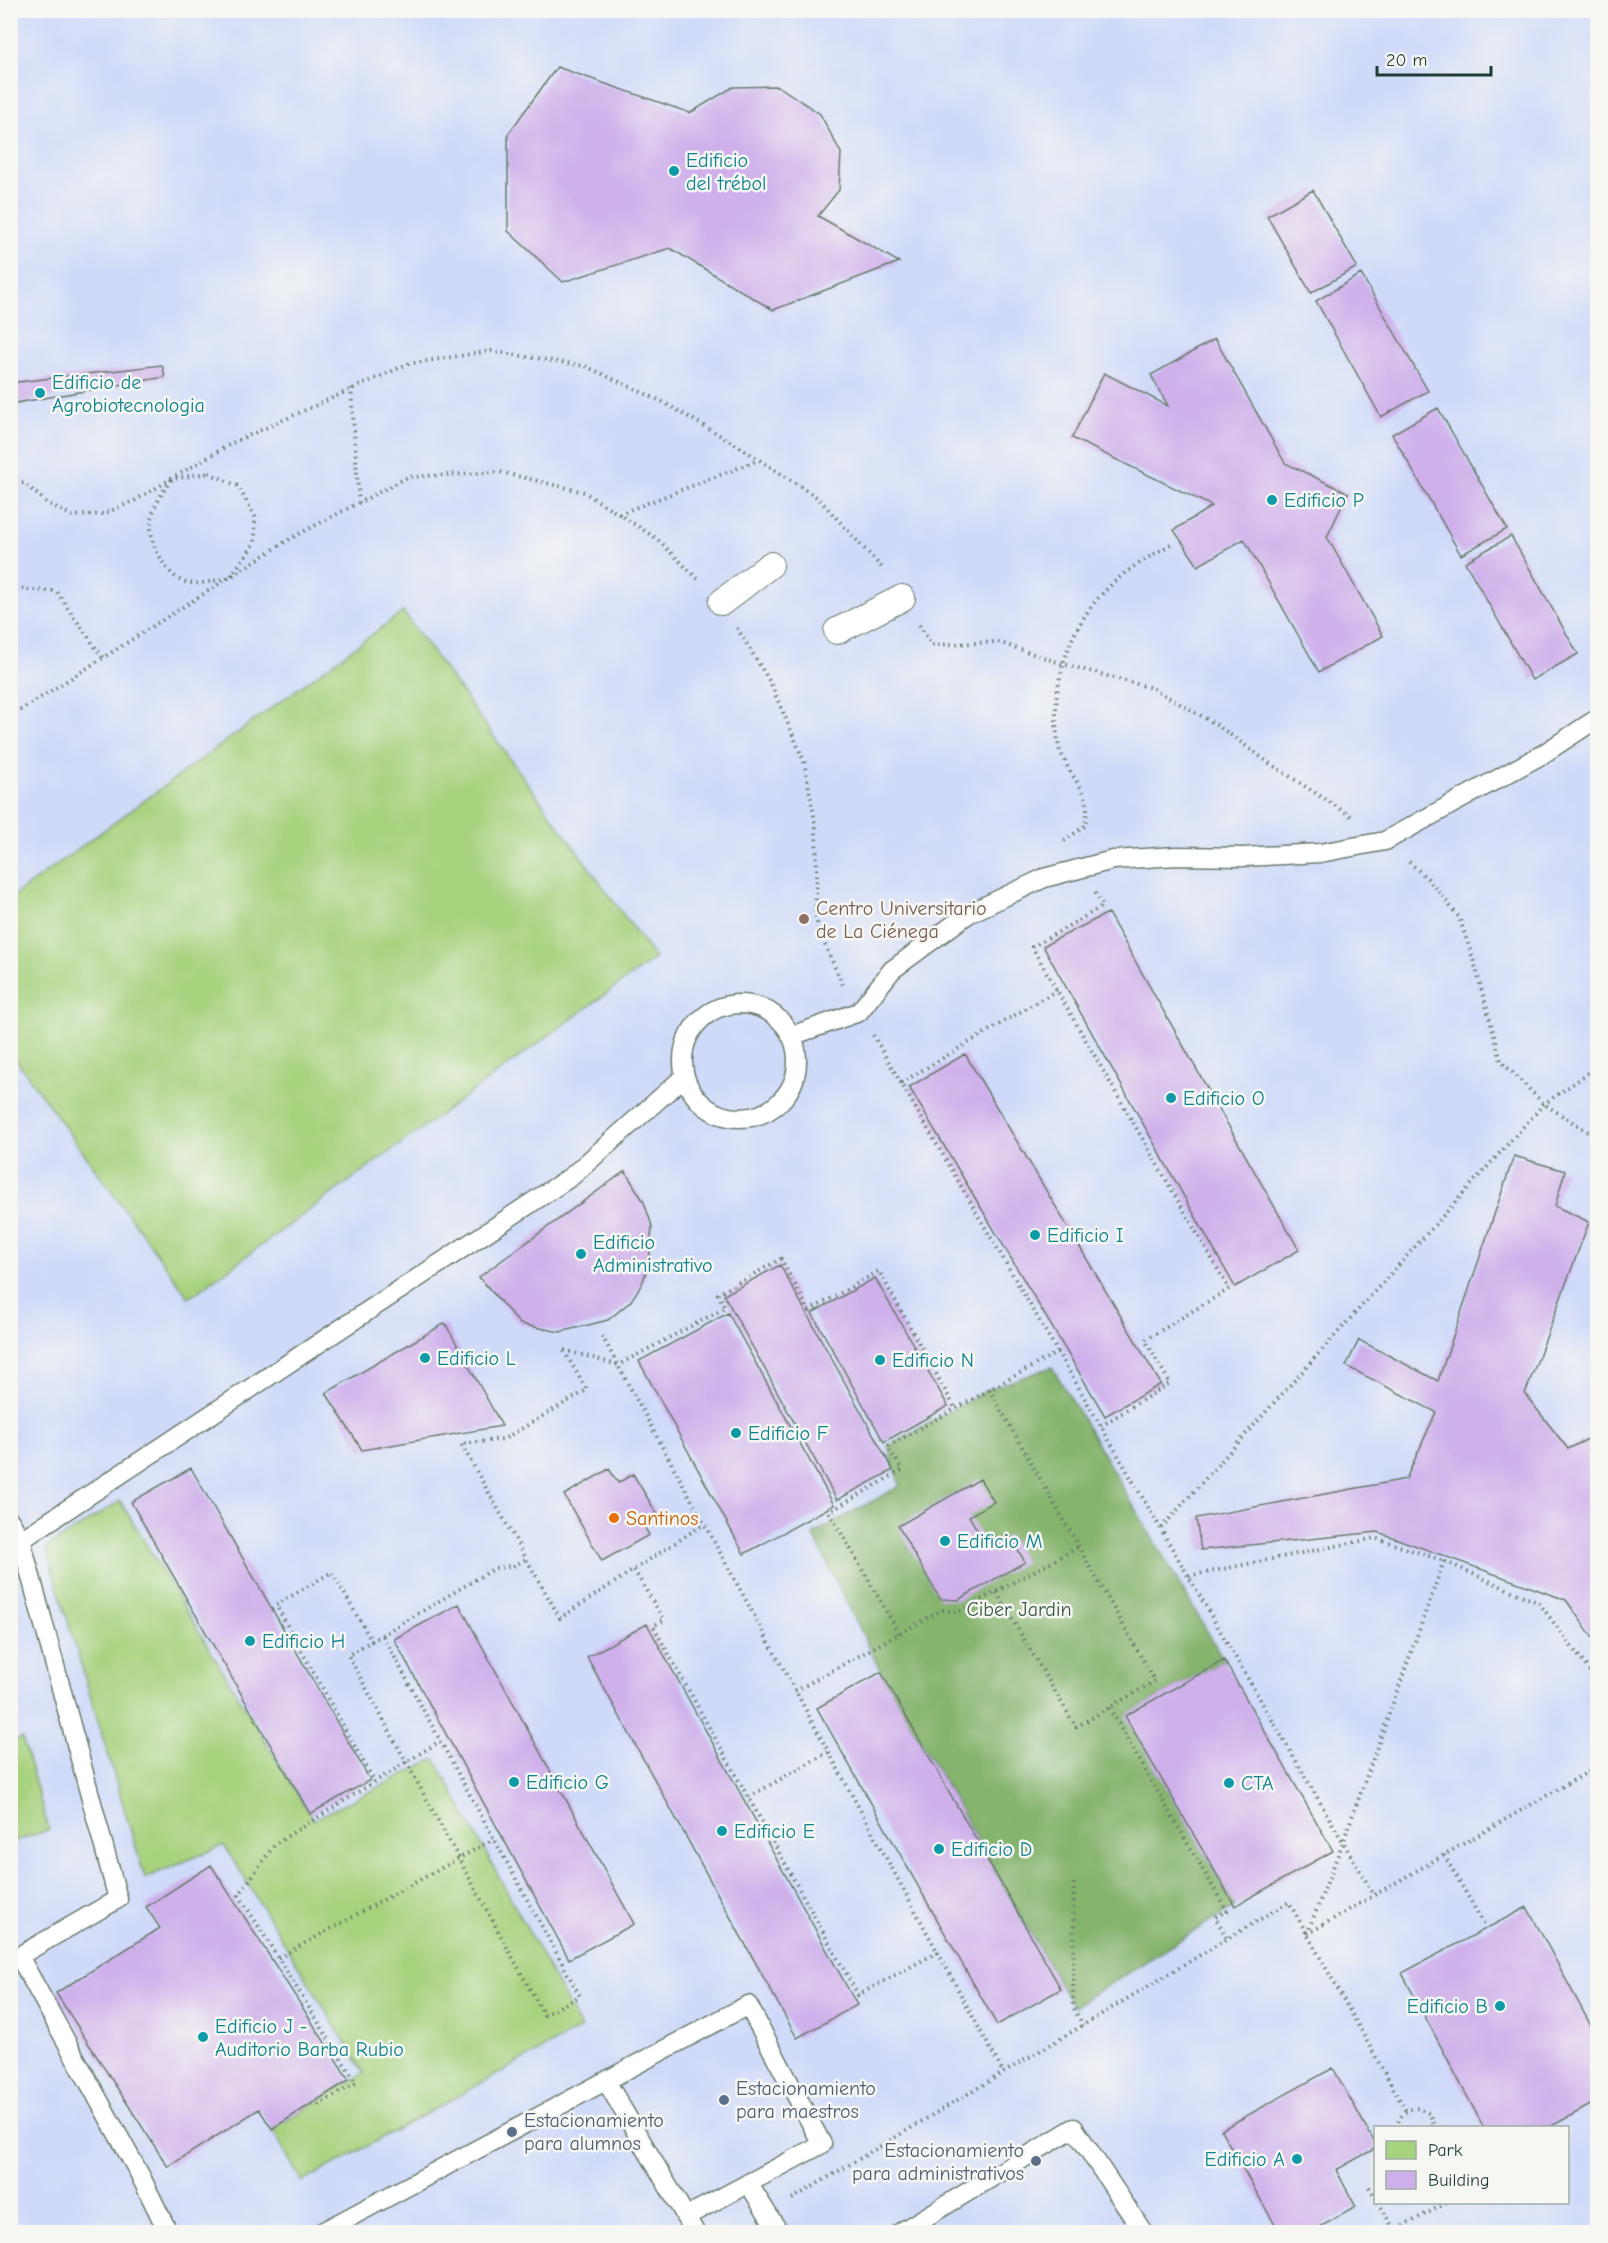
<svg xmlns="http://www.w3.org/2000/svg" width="1608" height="2243" viewBox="0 0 1608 2243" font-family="'Comic Neue',sans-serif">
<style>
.built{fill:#cfdaf9;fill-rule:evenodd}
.green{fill:#a7d27e;stroke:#638859;stroke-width:1.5}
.forest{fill:#85b46d;stroke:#527850;stroke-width:1.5}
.building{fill:#cfb0eb}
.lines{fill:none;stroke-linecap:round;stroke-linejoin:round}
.service-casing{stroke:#687a6d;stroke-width:21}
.pedestrian-casing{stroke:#687a6d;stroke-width:28}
.path{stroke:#687a6d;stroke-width:4;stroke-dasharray:1.5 4.5;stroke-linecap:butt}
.service{stroke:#fff;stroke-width:18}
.pedestrian{stroke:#fff;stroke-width:26}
.culture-dot{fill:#0f9aa8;stroke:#f6f6f2;stroke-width:2}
.education-dot{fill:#8d6e63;stroke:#f6f6f2;stroke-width:2}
.food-dot{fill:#e8710a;stroke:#f6f6f2;stroke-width:2}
.service-dot{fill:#5c6f8a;stroke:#f6f6f2;stroke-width:2}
.labels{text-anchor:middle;stroke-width:5;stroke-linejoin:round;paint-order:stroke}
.culture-label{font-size:20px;fill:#0d838f;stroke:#f6f6f2;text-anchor:start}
.education-label{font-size:20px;fill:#785e54;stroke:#f6f6f2;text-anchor:start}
.food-label{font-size:20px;fill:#c56008;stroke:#f6f6f2;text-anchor:start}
.park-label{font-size:20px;fill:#3a5b43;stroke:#f6f6f2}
.service-label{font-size:20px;fill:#4e5e75;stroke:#f6f6f2;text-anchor:start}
</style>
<rect width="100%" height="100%" fill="#f6f6f2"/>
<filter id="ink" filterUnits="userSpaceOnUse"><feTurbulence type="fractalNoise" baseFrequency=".0167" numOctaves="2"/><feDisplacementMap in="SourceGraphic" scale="12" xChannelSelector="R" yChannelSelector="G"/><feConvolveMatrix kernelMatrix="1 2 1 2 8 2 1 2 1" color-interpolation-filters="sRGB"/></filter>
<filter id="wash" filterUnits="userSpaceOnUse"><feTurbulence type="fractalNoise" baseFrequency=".008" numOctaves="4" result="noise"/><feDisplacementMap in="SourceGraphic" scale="24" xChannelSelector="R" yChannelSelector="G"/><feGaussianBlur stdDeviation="1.35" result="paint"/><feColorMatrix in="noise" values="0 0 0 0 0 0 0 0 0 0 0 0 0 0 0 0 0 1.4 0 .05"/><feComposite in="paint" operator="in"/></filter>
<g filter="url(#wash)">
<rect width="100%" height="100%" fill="#f0ebd8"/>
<!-- built -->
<path class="built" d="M11 11H1597V2232H11ZM1376 2128H1568V2202H1376Z"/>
<!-- green -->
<path class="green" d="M403 612 655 958 189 1298 11 1053V898Z
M120 1501 313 1820 435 1759 581 2028 302 2182 272 2129 364 2073 224 1845 145 1878 46 1548Z
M22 1738 49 1830 11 1842V1742Z"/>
<!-- forest -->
<path class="forest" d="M1052 1367 1224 1660 1126 1716 1235 1906 1073 2007 881 1672 813 1534 900 1486 888 1446 989 1389Z"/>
<g id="blocks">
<!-- building -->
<path class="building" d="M557 67 690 113 733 87 778 86 820 114 841 153 839 190 818 216 899 262 773 310 670 248 563 282 508 231V134Z
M1313 190 1357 267 1311 293 1267 216Z
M1361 274 1428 391 1381 417 1316 301Z
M1215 339 1285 463 1348 493 1327 537 1383 636 1319 672 1244 539 1198 566 1174 530 1212 506 1072 438 1104 373 1168 406 1151 375Z
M162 365 165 377 10 404V383Z
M1438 408 1507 529 1461 555 1392 434Z
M1511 536 1578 654 1532 680 1465 562Z
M1108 913 1299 1250 1235 1287 1043 946Z
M965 1054 1161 1384 1105 1416 909 1087Z
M1514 1156 1565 1171 1555 1206 1589 1222 1525 1394 1568 1449 1598 1434V1645L1566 1600 1378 1532 1201 1550 1196 1518 1406 1479 1436 1412 1346 1366 1359 1340 1438 1381Z
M625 1171 644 1202 652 1226 649 1263 642 1284 630 1302 608 1320 560 1332 520 1324 479 1277Z
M780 1265 893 1470 837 1500 724 1295Z
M875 1278 948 1406 884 1442 812 1313Z
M728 1313 834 1505 744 1554 639 1361Z
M445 1323 502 1426 362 1450 326 1393Z
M191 1468 370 1780 310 1814 131 1502Z
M609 1469 618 1483 633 1474 657 1514 642 1523 649 1535 602 1561 564 1495Z
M980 1479 994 1502 969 1516 987 1547 1009 1535 1025 1562 958 1600 940 1599 898 1526Z
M459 1604 634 1924 569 1959 394 1639Z
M647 1624 857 2005 797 2038 587 1657Z
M1224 1660 1333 1851 1235 1906 1125 1716Z
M881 1672 1061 1989 997 2025 817 1708Z
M211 1865 349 2080 272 2129 259 2109 168 2167 56 1993 160 1928 146 1907Z
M1527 1907 1598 2039V2101L1548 2128H1484L1402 1973Z
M1333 2068 1376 2145V2148L1336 2170 1356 2207 1311 2232H1279L1221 2130Z"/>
</g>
</g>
<g filter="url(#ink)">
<use href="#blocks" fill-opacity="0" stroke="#687a6d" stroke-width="1.5"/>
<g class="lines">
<!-- service casing -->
<g class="service-casing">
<path id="service" d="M683 1061a57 57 0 1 1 114 0a57 57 0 1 1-114 0Z
M791 1036 859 1012 892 970 968 914 1044 878 1113 860 1177 856 1243 857 1320 853 1385 841 1543 754 1598 718
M10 1521 21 1540 118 1899 19 1956 139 2173 168 2232
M21 1540 572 1176 685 1076
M606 2081 695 2232
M748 2183 779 2232
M322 2232 748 2005 822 2144 685 2217
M901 2232 1074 2128 1143 2232"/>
</g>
<!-- pedestrian casing -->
<g class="pedestrian-casing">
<path id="pedestrian" d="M722 602 770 565
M837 631 902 598"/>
</g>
<!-- path -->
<path class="path" d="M351 388 359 503
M209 473 238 486 255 517V543L230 577C214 581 195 587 180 580 172 576 165 566 161 559 142 527 152 506 172 479Z
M10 485 24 483 47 503 73 516 103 514 134 501 232 443 408 364 491 351 585 366 663 402 740 447 818 498 884 570
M619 514 759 460
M10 586 29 590 56 591 103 658
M919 625 932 645 998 642 1063 664 1152 688 1217 725 1269 763 1354 818
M737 628 770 682 804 761 816 827 817 875 815 913 819 932 843 985
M10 717 293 537 408 477 500 472 584 492 656 538 700 581
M1064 841 1085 826C1092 793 1080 790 1066 764 1064 758 1060 753 1059 747 1048 691 1067 626 1109 587 1127 569 1151 556 1173 543
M1409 862 1428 879 1459 917 1475 965 1501 1061 1544 1104 1598 1138
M1095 893 1103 906 1032 947 1229 1289 1145 1340 1170 1383 1101 1426
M873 1035 1374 1895
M901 1083 1057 990
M602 1336 1003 2072
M564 1350 618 1365 725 1308 718 1294 781 1259 809 1311 879 1271 955 1408
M564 1351 587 1390 504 1439 461 1444 560 1618 704 1524
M989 1389 1155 1681 1076 1727 996 1592
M1161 1528 1544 1104 1598 1066
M634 1570 664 1620 653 1626 858 1995 938 1952
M1189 1576 1375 1538 1444 1561 1539 1603 1598 1682
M899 1633 829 1512 902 1470 888 1446 1058 1352
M383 1636 580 1996 544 2015 348 1655 495 1568 513 1566 526 1559
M372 1642 332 1572 276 1605 374 1781
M795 1691 942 1610 958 1612 1079 1547
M1109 1708 1227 1911 1215 1917 1227 1938
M749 1797 828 1752
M1444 1855 1485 1926
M1074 1883 1073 2007 1083 2025
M1307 1934 1343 1842 1444 1561
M1307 1934 1598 1766
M278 1958 494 1839
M318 2105 356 2083 239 1895 275 1844 440 1741
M1397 2128C1399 2115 1406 2109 1418 2108L1430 2114 1435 2128
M1369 2187 1376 2198
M792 2199 1289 1902 1406 2111
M1378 2202 1395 2231
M1392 2232 1448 2202"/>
<!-- service -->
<use href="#service" class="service"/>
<!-- pedestrian -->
<use href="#pedestrian" class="pedestrian"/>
</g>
</g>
<!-- markers -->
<g class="culture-dot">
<circle cx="674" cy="171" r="6"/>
<circle cx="40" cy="393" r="6"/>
<circle cx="1272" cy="500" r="6"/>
<circle cx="1171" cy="1098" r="6"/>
<circle cx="1035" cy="1235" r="6"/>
<circle cx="581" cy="1254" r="6"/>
<circle cx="425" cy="1358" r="6"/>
<circle cx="880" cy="1360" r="6"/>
<circle cx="736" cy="1433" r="6"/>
<circle cx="945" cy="1541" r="6"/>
<circle cx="250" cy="1641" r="6"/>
<circle cx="514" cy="1782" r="6"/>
<circle cx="1229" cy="1783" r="6"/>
<circle cx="722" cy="1831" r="6"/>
<circle cx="939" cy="1849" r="6"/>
<circle cx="1500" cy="2006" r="6"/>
<circle cx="203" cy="2037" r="6"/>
<circle cx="1297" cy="2159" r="6"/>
</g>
<circle class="education-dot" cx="804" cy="919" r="6"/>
<circle class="food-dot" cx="614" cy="1518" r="6"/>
<g class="service-dot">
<circle cx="724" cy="2100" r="6"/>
<circle cx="512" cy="2132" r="6"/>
<circle cx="1036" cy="2161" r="6"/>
</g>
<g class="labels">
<!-- culture labels -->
<g class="culture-label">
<text x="686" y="167">Edificio<tspan x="686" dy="23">del trébol</tspan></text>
<text x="52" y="389">Edificio de<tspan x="52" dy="23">Agrobiotecnologia</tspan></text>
<text x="1284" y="507">Edificio P</text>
<text x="1183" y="1105">Edificio O</text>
<text x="1047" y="1242">Edificio I</text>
<text x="593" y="1249">Edificio<tspan x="593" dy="23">Administrativo</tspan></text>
<text x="437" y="1365">Edificio L</text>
<text x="892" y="1367">Edificio N</text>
<text x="748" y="1440">Edificio F</text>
<text x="957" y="1548">Edificio M</text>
<text x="262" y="1648">Edificio H</text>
<text x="526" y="1789">Edificio G</text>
<text x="1241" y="1790">CTA</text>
<text x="734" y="1838">Edificio E</text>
<text x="951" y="1856">Edificio D</text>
<text x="1488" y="2013" text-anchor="end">Edificio B</text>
<text x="215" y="2033">Edificio J -<tspan x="215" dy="23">Auditorio Barba Rubio</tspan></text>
<text x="1285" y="2166" text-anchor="end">Edificio A</text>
</g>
<!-- education labels -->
<g class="education-label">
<text x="816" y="915">Centro Universitario<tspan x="816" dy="23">de La Ciénega</tspan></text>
</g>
<!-- food labels -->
<g class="food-label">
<text x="626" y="1525">Santinos</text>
</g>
<!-- park labels -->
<g class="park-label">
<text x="1019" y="1616">Ciber Jardin</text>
</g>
<!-- service labels -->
<g class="service-label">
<text x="736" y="2095">Estacionamiento<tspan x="736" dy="23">para maestros</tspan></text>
<text x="524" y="2127">Estacionamiento<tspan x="524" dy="23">para alumnos</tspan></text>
<text x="1024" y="2157" text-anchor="end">Estacionamiento<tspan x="1024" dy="23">para administrativos</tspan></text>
</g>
</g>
<!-- margin -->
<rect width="1608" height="2243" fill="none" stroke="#f6f6f2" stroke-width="36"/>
<!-- legend -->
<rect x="1374" y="2126" width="195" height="78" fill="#f6f6f2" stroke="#a0aca6" stroke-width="1.5"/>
<rect x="1386" y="2141" width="30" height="18" fill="#a7d27e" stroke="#a0aca6" stroke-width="1.5"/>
<text x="1428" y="2156" font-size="18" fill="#1f3d34">Park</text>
<rect x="1386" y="2171" width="30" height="18" fill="#cfb0eb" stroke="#a0aca6" stroke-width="1.5"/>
<text x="1428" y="2186" font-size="18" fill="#1f3d34">Building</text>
<!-- scale -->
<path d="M1377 66v9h114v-9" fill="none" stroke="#1f3d34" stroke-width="3"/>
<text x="1386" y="66" font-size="18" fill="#1f3d34" stroke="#f6f6f2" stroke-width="4.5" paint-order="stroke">20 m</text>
</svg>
